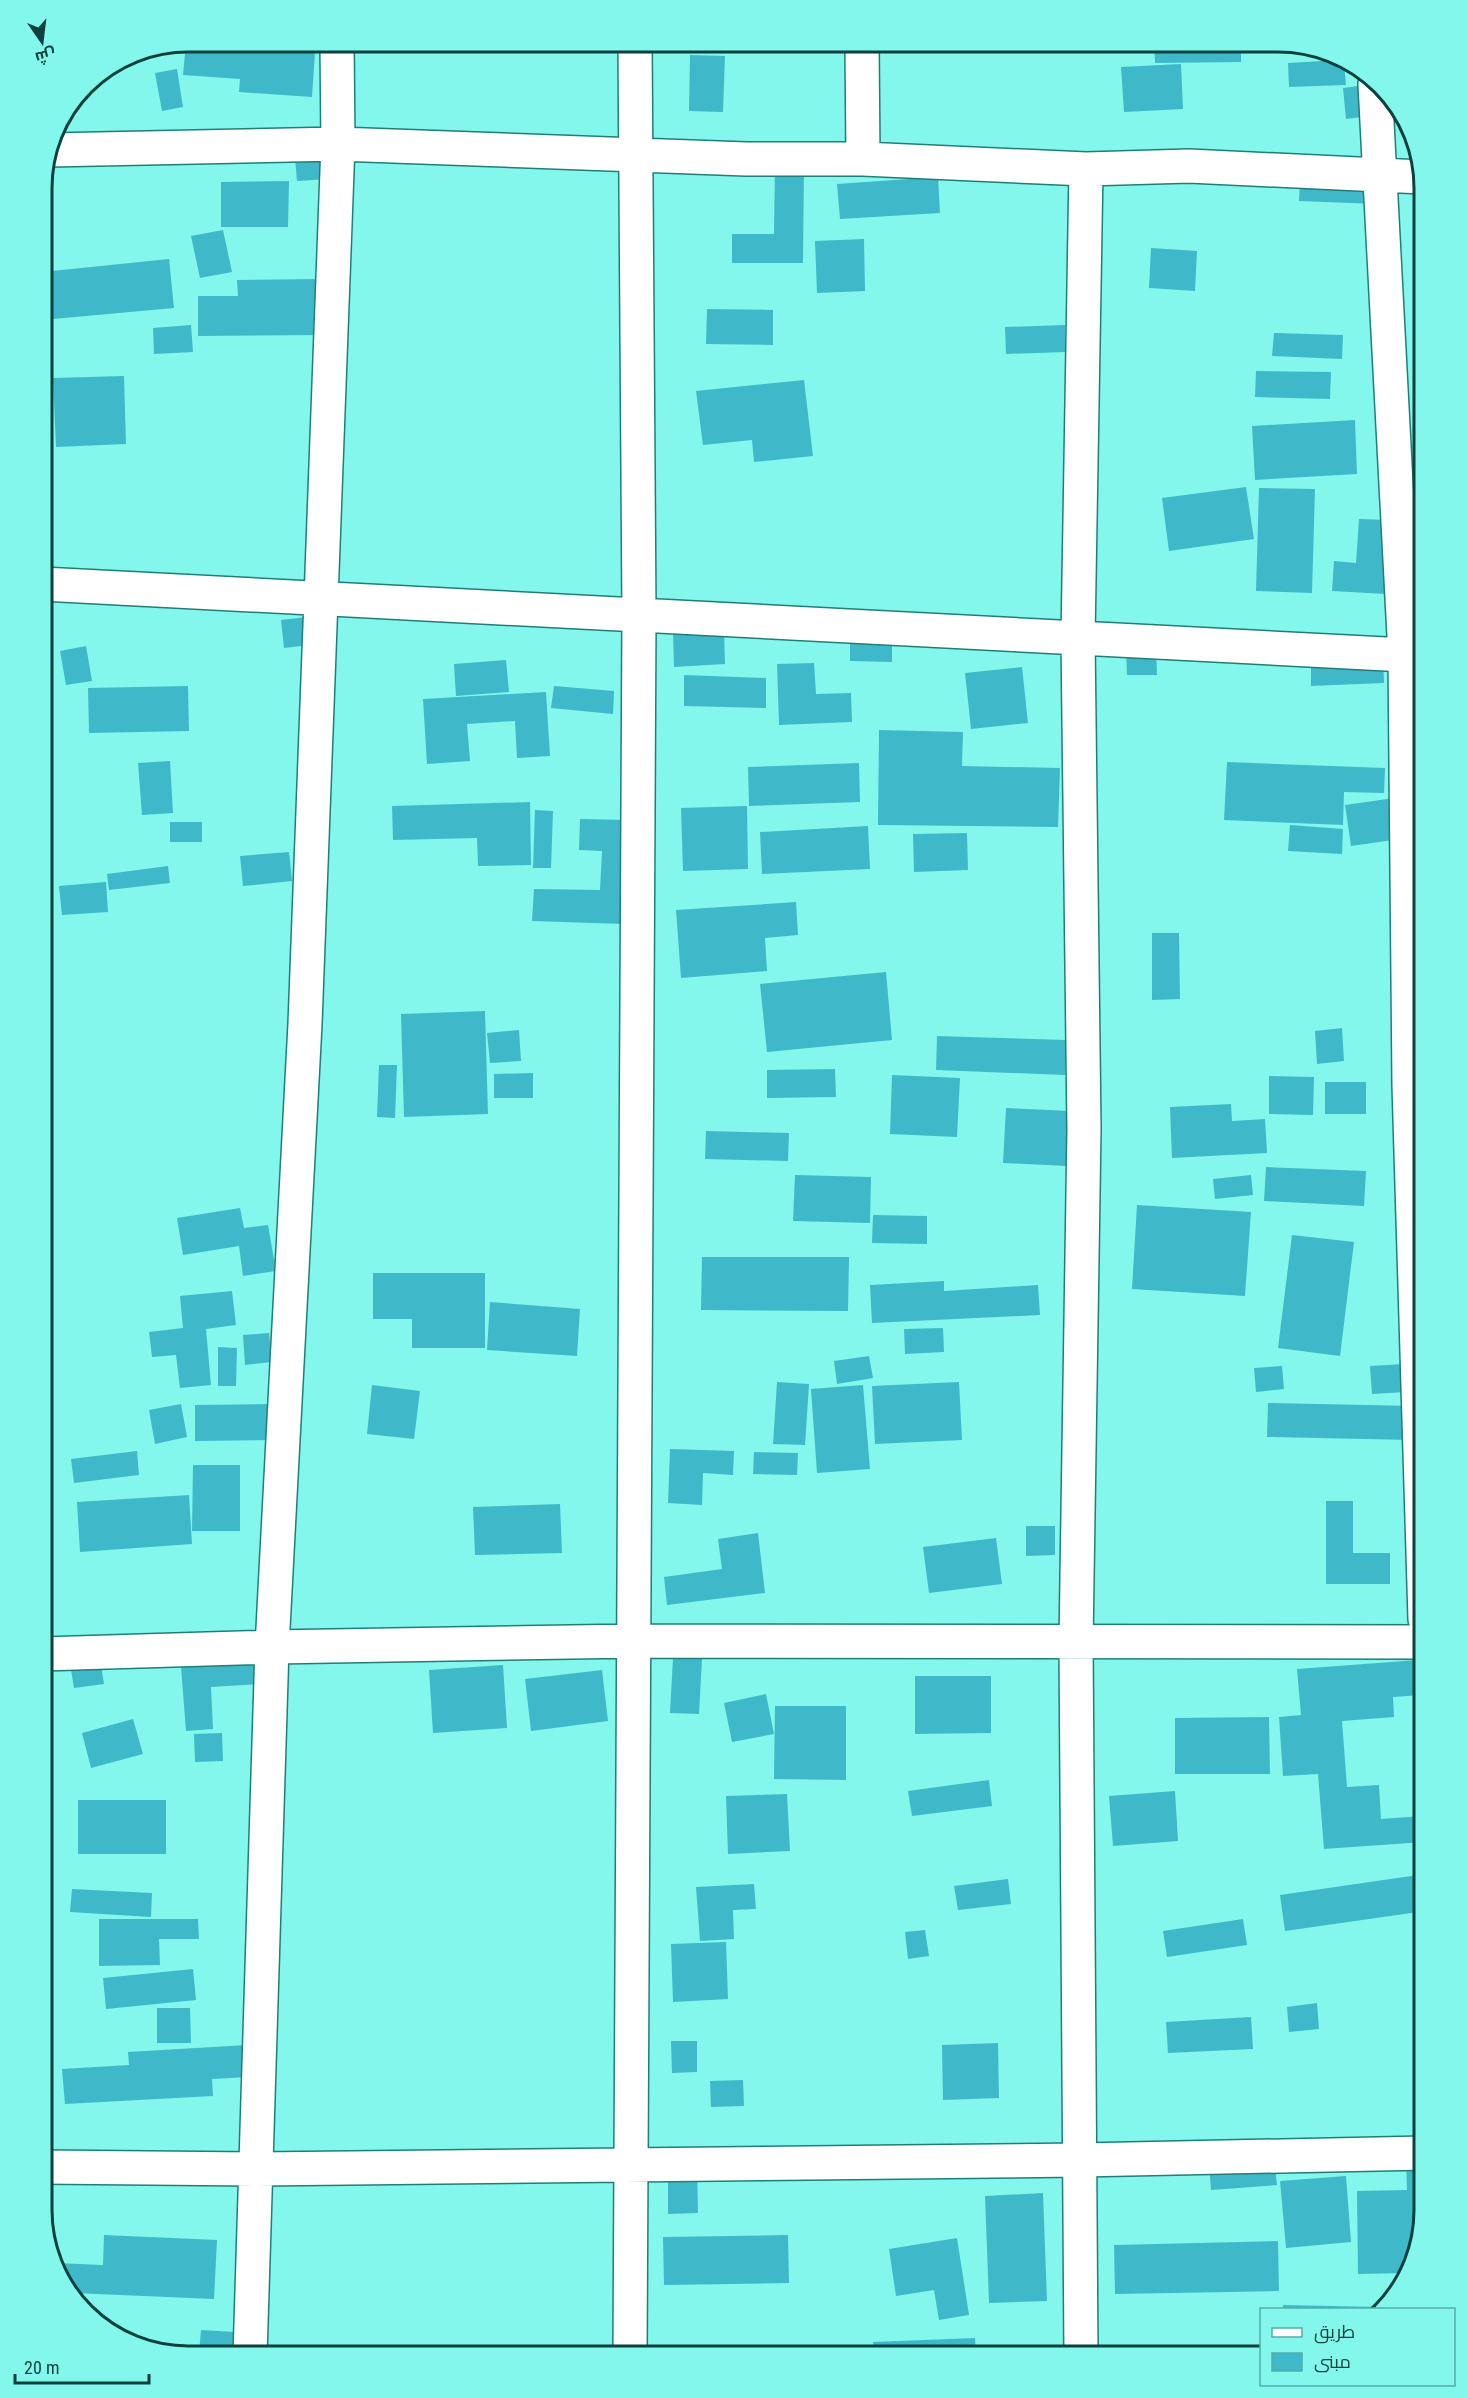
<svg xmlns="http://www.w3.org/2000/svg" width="1467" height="2398" viewBox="0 0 1467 2398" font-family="'Roboto Condensed',Cairo,sans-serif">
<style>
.building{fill:#3fb9c9}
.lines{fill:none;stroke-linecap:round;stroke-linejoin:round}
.minor-casing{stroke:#1f7f78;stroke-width:36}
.minor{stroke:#fff;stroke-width:33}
.rim{fill:none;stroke:#0c413d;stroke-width:3}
</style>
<rect width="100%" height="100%" fill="#83f7ec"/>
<!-- building -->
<path class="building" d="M1154 42H1241V62L1155 63Z
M186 43 315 52 312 97 239 92 240 79 183 75Z
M690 55 725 56 723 112 689 111Z
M1340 60 1344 62 1346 85 1289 87 1288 63Z
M1181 64 1183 109 1124 112 1121 67Z
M177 69 183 107 162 111 155 73Z
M1374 84 1378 115 1346 119 1343 88Z
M327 155 329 179 297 181 295 158Z
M1301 160 1379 163 1377 204 1299 201Z
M775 165H804L803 263H732V234H774Z
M938 177 940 213 840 219 837 184Z
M289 181 288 227H221V182Z
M223 230 232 272 200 278 191 236Z
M864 239 865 291 817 293 815 241Z
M1151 248 1197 251 1195 291 1149 288Z
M169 259 174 308 42 320V272Z
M323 279V335L198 336V296H238L237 280Z
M707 309 773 310V345L706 344Z
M191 325 193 352 154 354 153 328Z
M1065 325V352L1006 354 1005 327Z
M1274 333 1343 335 1342 359 1272 356Z
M1256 371 1331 372 1330 399 1255 397Z
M124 376 126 444 56 447 53 378Z
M804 380 813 456 754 462 752 440 703 445 696 391Z
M1355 420 1357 474 1255 480 1252 426Z
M1246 487 1254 539 1169 551 1162 498Z
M1259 488 1315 489 1312 593 1256 591Z
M1359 519 1390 520 1386 594 1332 591 1334 561 1356 563Z
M307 617 310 645 284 648 281 620Z
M724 629 725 664 674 667 673 633Z
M850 637H892V662L850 661Z
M86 646 92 681 66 685 60 651Z
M1156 646 1157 675H1127L1126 647Z
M1383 653 1384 683 1311 686V656Z
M506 660 509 692 456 696 454 664Z
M814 663 816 694 851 693 852 722 779 725 777 664Z
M1022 667 1028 723 971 729 965 673Z
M684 675 766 678V708L684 706Z
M188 686 189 731 89 733 88 688Z
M554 686 614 691 613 714 551 708Z
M546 692 550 756 517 758 515 721 467 724 470 761 427 764 423 699Z
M879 730 963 732 962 766 1060 768 1058 827 878 825Z
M170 761 173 813 142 815 138 763Z
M1227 762 1385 768 1384 793 1344 792 1343 825 1224 820Z
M859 763 860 802 749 806 748 767Z
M1394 798 1400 839 1351 846 1345 805Z
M530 802 531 865 478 866 477 838 393 840 392 806Z
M747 806 748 869 683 871 681 808Z
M535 810 553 811 551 868H533Z
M580 819 628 820 624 924 532 921 534 889 600 890 602 851 579 850Z
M170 822H202V842H170Z
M1290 825 1343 829 1342 854 1288 851Z
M868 826 870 869 762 874 760 832Z
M967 833 968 870 914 872 913 834Z
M289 852 292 881 243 886 240 856Z
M168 866 170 883 109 890 107 874Z
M106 882 108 912 62 915 59 886Z
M796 902 798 935 765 938 767 971 681 978 676 910Z
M1152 933H1179L1180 999 1152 1000Z
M886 972 892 1040 767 1052 760 984Z
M485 1011 488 1114 404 1117 401 1014Z
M1342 1028 1344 1061 1317 1064 1315 1031Z
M519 1030 521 1061 490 1063 487 1033Z
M937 1036 1067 1040 1065 1075 936 1070Z
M379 1065H397L395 1118 377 1117Z
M835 1069 836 1097 767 1098V1070Z
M533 1073V1098H494V1074Z
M892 1075 960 1078 957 1137 890 1134Z
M1269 1076 1314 1077 1313 1115 1269 1114Z
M1325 1082H1366V1114H1325Z
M1231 1104 1232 1121 1265 1119 1267 1153 1172 1158 1170 1107Z
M1006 1108 1070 1111 1067 1166 1003 1163Z
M706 1131 789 1133 788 1161 705 1159Z
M1266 1167 1366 1171 1364 1206 1264 1201Z
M795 1175 871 1177 870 1223 793 1221Z
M1251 1175 1253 1195 1215 1199 1213 1179Z
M1137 1205 1251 1212 1245 1296 1132 1289Z
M240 1208 244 1228 268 1225 276 1271 243 1276 239 1246 183 1255 177 1218Z
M873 1215 927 1216V1244L872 1243Z
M1292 1235 1354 1242 1340 1356 1278 1348Z
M702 1257H849L848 1311 701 1310Z
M373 1273H485V1348H412V1319H373Z
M944 1281V1291L1038 1285 1040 1315 872 1323 870 1285Z
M232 1291 236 1325 206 1329 211 1385 180 1388 176 1355 152 1357 149 1332 183 1328 180 1296Z
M490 1302 580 1309 577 1356 487 1350Z
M943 1328 944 1352 905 1354 904 1329Z
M269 1333 272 1362 245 1365 243 1335Z
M218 1347 237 1348 236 1386H218Z
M869 1356 873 1378 837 1384 834 1361Z
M1404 1364 1406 1392 1372 1394 1370 1366Z
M1282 1366 1284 1389 1256 1392 1254 1368Z
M777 1382 809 1384 805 1445 773 1444Z
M959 1382 962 1440 875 1444 872 1386Z
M372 1385 420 1391 414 1439 367 1434Z
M863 1385 870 1469 817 1473 811 1389Z
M1268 1403 1414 1406 1413 1440 1267 1437Z
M181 1404 187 1437 155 1444 149 1410Z
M272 1404 273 1440 195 1441V1405Z
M670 1449 734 1451 733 1475 703 1473 702 1505 668 1503Z
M137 1451 139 1475 74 1483 71 1459Z
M754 1452 798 1453 797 1475 753 1474Z
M193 1465H240V1531H192Z
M189 1495 192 1544 80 1552 77 1502Z
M1326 1501H1353V1553H1390V1584H1326Z
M560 1504 562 1553 475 1555 473 1507Z
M1026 1526H1055V1555L1026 1556Z
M758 1533 765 1593 667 1605 664 1577 722 1569 718 1539Z
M996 1538 1002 1584 929 1593 923 1547Z
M673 1658 702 1659 699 1714 670 1713Z
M100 1659 104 1684 74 1688 70 1663Z
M1418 1660 1421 1695 1393 1697 1394 1717 1342 1721 1347 1787 1379 1785 1381 1819 1423 1816 1424 1842 1324 1849 1318 1774 1283 1776 1279 1717 1301 1715 1297 1669Z
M259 1662 261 1684 211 1687 213 1729 186 1731 181 1667Z
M503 1665 507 1728 433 1733 429 1670Z
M602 1670 608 1721 531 1731 525 1679Z
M915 1676H991V1733L915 1734Z
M766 1694 774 1734 732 1742 724 1703Z
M775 1706H846V1780L774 1779Z
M1269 1717 1270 1774H1175V1718Z
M133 1719 143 1754 91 1768 82 1733Z
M222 1733 223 1761 195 1762 194 1734Z
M989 1780 992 1806 912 1816 908 1791Z
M1175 1791 1178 1841 1113 1846 1109 1796Z
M787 1794 790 1851 728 1854 726 1796Z
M78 1800H166V1854H78Z
M1425 1874V1911L1285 1931 1280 1895Z
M1008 1879 1011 1904 958 1910 954 1886Z
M754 1884 756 1909 733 1910 734 1939 700 1941 696 1887Z
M72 1889 152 1893 151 1917 70 1912Z
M99 1919H198L199 1939H159L160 1965 99 1966Z
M1243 1919 1247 1945 1167 1957 1163 1931Z
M925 1930 929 1956 908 1959 905 1932Z
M726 1942 728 1999 673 2002 671 1944Z
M193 1969 196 2000 106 2009 103 1978Z
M1317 2003 1319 2029 1289 2032 1287 2007Z
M157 2008H190L191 2043H157Z
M1251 2017 1253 2049 1168 2053 1166 2022Z
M671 2041H697V2072L672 2073Z
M998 2043 999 2098 943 2100 942 2045Z
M247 2045 249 2077 212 2079 213 2096 65 2104 62 2069 129 2065 128 2052Z
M743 2080 744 2106 711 2107 710 2081Z
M1406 2156H1425V2210L1416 2242H1412V2257L1408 2273 1358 2274 1357 2191 1407 2190Z
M1274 2159 1277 2185 1211 2190 1209 2164Z
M697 2165 698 2213 668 2214V2166Z
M1346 2176 1351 2242 1286 2248 1280 2181Z
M1043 2193 1047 2301 989 2303 985 2196Z
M104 2235 217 2240 214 2299 73 2293 57 2274 55 2263 103 2265Z
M788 2235 789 2283 664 2285 663 2237Z
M957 2238 969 2315 939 2320 934 2290 896 2296 889 2249Z
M1278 2241 1279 2291 1115 2294 1114 2245Z
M1283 2305 1332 2306 1380 2307 1377 2310H1283Z
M201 2330 235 2332 234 2355 199 2353Z
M975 2338 976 2356H874L873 2342Z"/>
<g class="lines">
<!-- minor casing -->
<g class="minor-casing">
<path id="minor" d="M862 42 863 159
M1375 84 1405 655 1409 1085 1425 1619
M49 150 338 144 746 159H863L1086 169 1189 166 1422 177
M42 584 1425 656
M42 1654 272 1647 634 1641 1425 1642
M42 2167 257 2169 1081 2160 1425 2153
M250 2356 272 1647 305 1024 321 599 338 144 337 42
M630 2356 639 615 635 42
M1081 2356 1076 1642 1084 1129 1078 638 1086 169"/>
</g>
<!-- minor -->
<use href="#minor" class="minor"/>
</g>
<!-- crop -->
<path d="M0 0H1467V2398H0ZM188 52H1278A136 136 0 0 1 1414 188V2210A136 136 0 0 1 1278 2346H188A136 136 0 0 1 52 2210V188A136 136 0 0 1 188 52Z" fill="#83f7ec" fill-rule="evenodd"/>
<path class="rim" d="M188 52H1278A136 136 0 0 1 1414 188V2210A136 136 0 0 1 1278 2346H188A136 136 0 0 1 52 2210V188A136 136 0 0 1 188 52Z"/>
<!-- legend -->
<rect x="1260" y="2308" width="195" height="78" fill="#83f7ec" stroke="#53aea6" stroke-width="1.5"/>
<rect x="1272" y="2328" width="30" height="9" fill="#ffffff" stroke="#53aea6" stroke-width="1.5"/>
<text x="1314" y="2338" font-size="18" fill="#0c413d">طريق</text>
<rect x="1272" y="2353" width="30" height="18" fill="#3fb9c9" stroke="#53aea6" stroke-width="1.5"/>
<text x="1314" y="2368" font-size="18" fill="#0c413d">مبنى</text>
<!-- north arrow -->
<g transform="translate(42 42) rotate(166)" stroke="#83f7ec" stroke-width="4.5" paint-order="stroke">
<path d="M0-4.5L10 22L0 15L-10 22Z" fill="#0c413d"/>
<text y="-9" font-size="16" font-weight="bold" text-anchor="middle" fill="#0c413d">ش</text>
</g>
<!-- scale -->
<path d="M15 2374v9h134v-9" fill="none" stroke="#0c413d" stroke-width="3"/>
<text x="24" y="2374" font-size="18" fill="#0c413d" stroke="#83f7ec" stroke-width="4.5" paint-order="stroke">20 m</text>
</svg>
